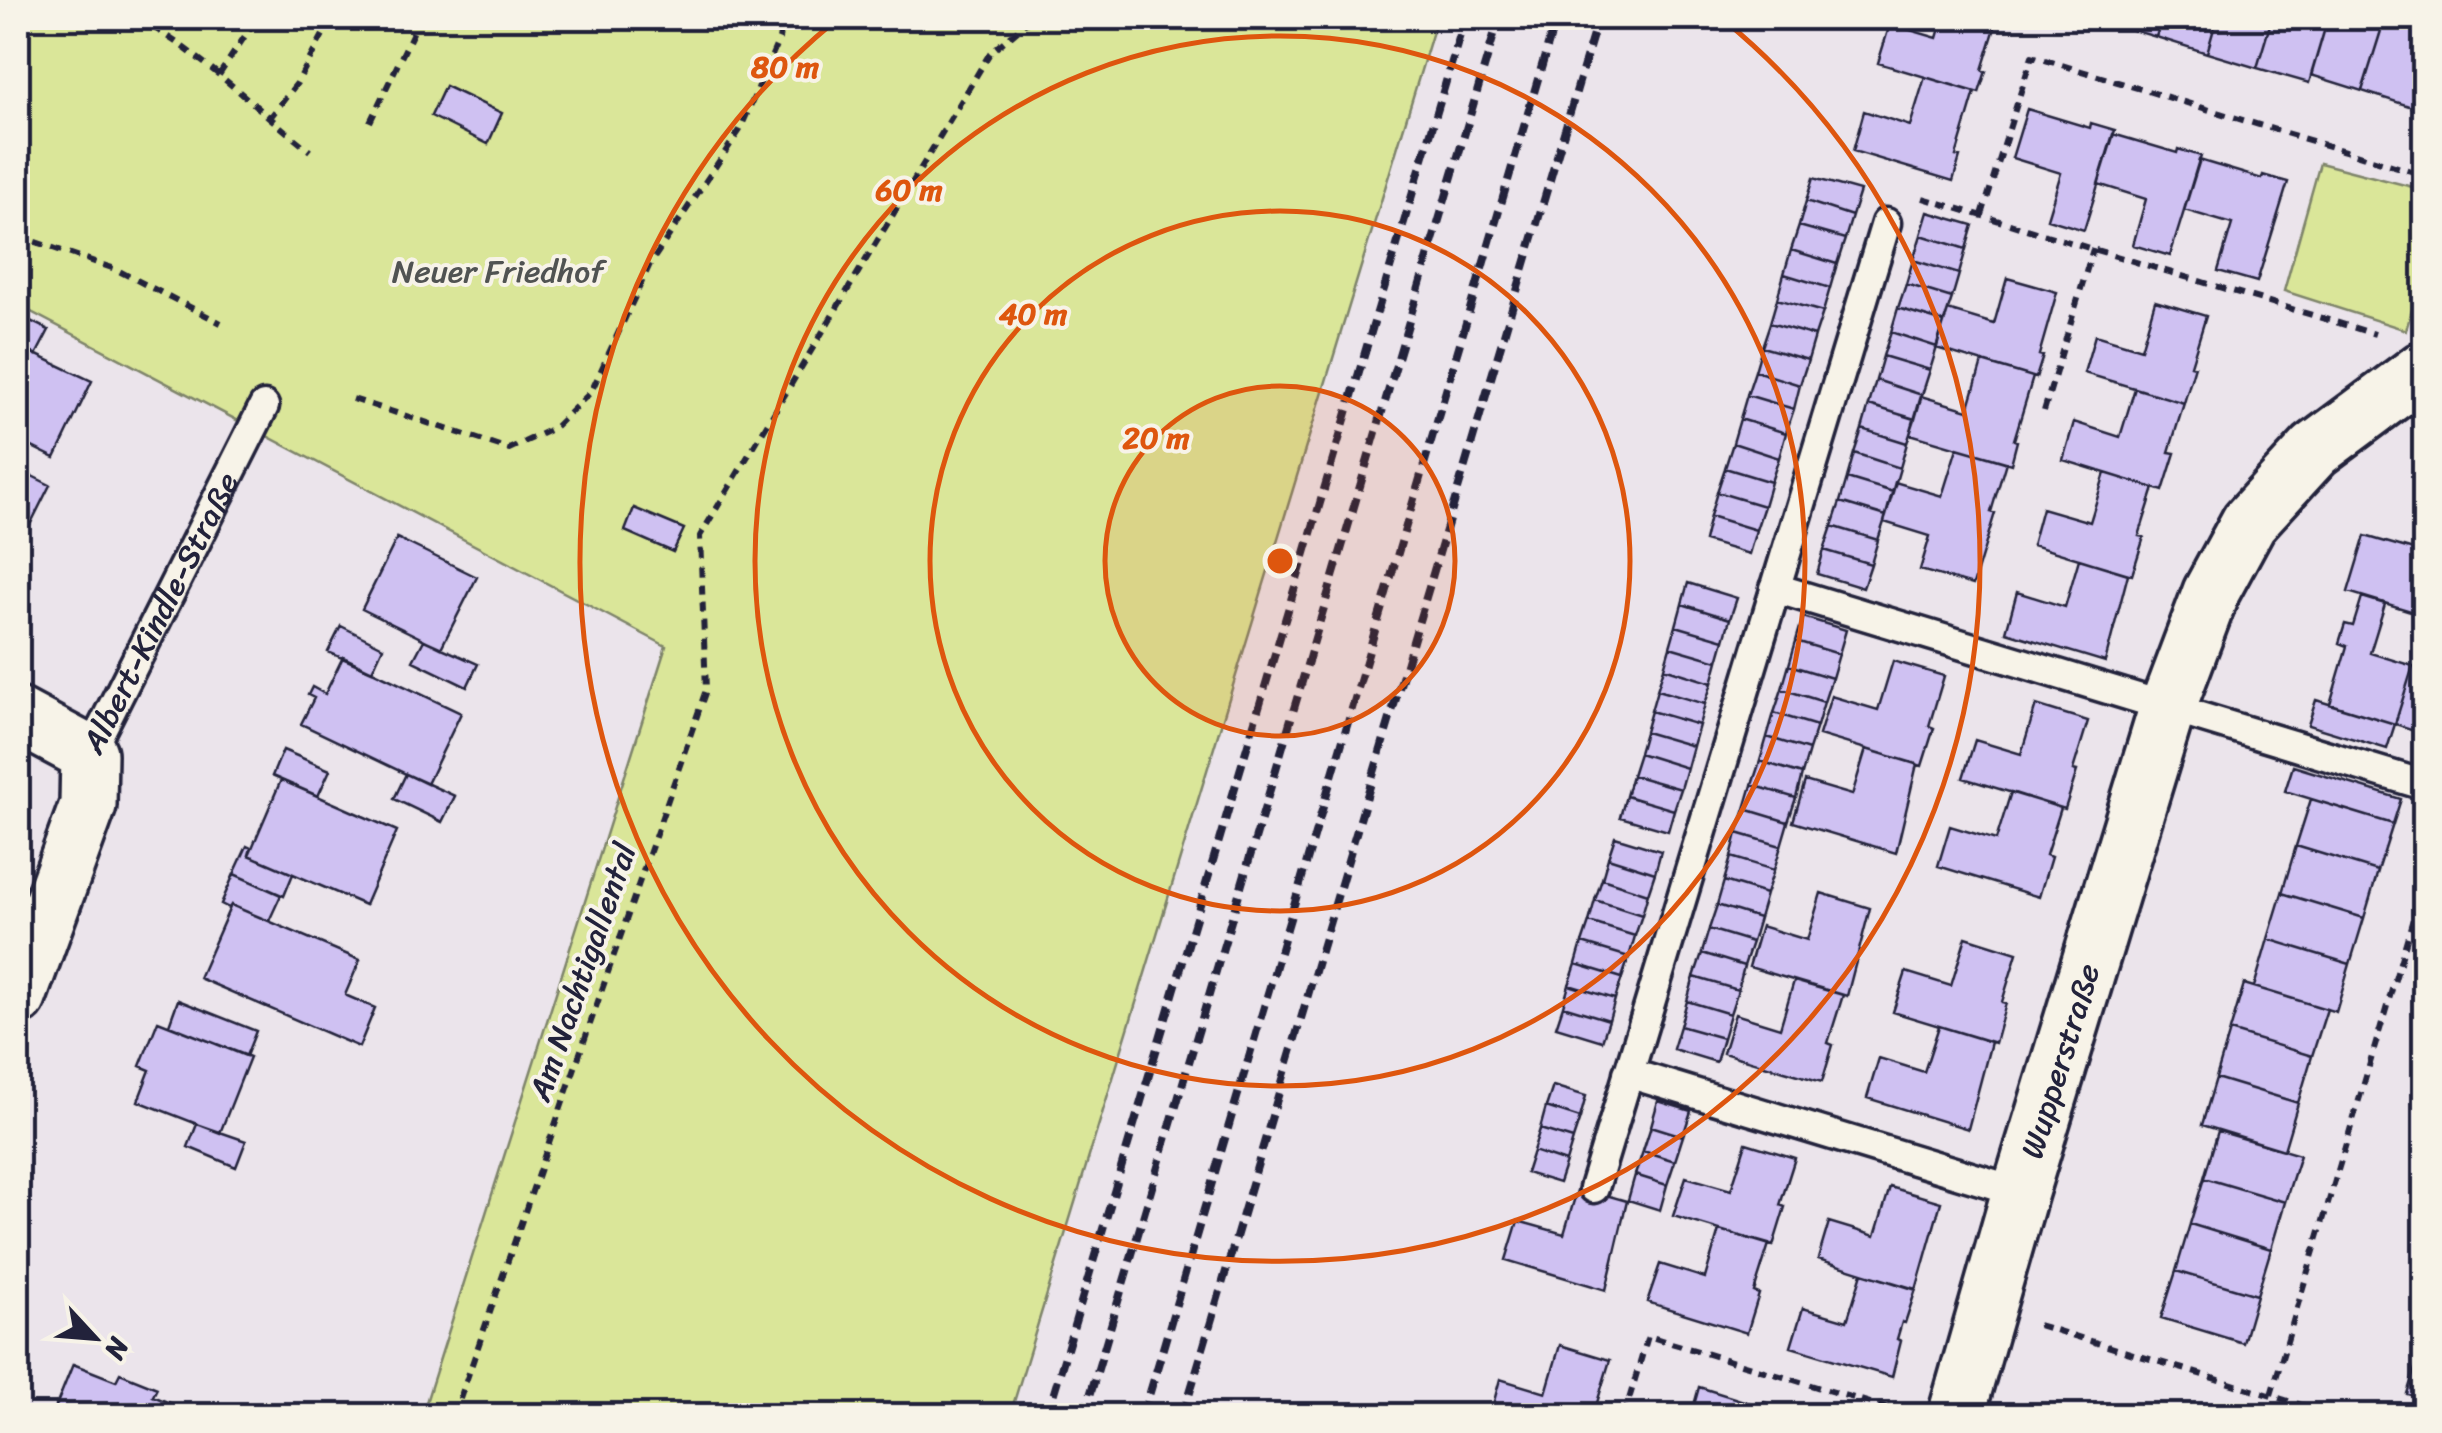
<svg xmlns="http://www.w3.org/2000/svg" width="2442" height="1433" viewBox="0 0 2442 1433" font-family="Sriracha,sans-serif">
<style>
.green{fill:#dae699;stroke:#7e846a;stroke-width:2.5}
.building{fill:#cfc1f2;stroke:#22223b;stroke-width:2.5}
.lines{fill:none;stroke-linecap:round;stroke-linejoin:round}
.service-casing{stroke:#22223b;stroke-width:35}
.minor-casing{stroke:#22223b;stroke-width:62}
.path{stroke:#22223b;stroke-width:6;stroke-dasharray:10 8;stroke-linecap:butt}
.service{stroke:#f7f3e8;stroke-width:28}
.minor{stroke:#f7f3e8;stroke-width:55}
.rail{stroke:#22223b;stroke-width:8;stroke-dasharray:15 8;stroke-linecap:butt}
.ring{fill:none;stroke:#de560e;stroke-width:5}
.labels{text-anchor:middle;stroke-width:8;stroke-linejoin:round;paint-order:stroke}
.park-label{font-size:32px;fill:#505352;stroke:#f7f3e8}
.street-label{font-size:32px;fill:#22223b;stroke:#f7f3e8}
.centre{fill:#de560e;stroke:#f7f3e8;stroke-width:5}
.ring-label{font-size:30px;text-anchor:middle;font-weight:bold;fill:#de560e;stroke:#f7f3e8;stroke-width:8;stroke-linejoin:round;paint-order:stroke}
</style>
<rect width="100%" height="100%" fill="#ebe4eb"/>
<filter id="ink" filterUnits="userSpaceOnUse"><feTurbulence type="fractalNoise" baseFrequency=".01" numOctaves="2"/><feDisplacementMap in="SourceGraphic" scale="20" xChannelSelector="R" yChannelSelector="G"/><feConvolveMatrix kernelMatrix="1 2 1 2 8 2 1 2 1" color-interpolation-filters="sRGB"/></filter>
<g filter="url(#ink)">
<!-- green -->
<path class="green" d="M18 18H1437L1010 1415H422L666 646 18 305Z
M2320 163 2424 190V270L2406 330 2284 291Z"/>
<!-- building -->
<path class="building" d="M1943 18H1998L1982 70 1986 71 1979 93 1878 63 1890 24 1937 38Z
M2103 18H2162L2156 37 2102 21Z
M2162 18H2217L2207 53 2156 37Z
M2217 18H2272L2257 68 2207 53Z
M2272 18H2328L2309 83 2257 68Z
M2328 18H2385L2362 91 2311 75Z
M2385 18H2424V67L2412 107 2362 91Z
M2424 67V111L2412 107Z
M1925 77 1975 92 1956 156 1960 157 1953 181 1853 151 1864 111 1910 126Z
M445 86 502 113 488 144 431 116Z
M2027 109 2090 128 2091 123 2115 130 2084 230 2047 219 2061 173 2012 158Z
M2113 134 2177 153 2178 149 2201 156 2170 256 2133 245 2146 199 2098 184Z
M2199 160 2262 179 2263 175 2288 182 2257 282 2218 271 2232 224 2184 210Z
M1813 178 1860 191 1852 216 1806 201Z
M1806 201 1852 216 1845 239 1799 226Z
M1928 212 1973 225 1966 249 1921 235Z
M1799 226 1845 239 1837 264 1791 250Z
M1921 235 1966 249 1959 274 1913 260Z
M1791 250 1837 264 1830 288 1784 274Z
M1913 260 1959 274 1952 298 1906 284Z
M1784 274 1830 288 1823 312 1777 299Z
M2007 278 2057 292 2039 355 2043 356 2036 378 1936 348 1948 310 1994 324Z
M1906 284 1952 298 1944 322 1898 308Z
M1777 299 1823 312 1815 336 1770 323Z
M2155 301 2206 316 2191 365 2195 366 2184 403 2084 373 2095 335 2141 349Z
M1898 308 1944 322 1937 347 1891 332Z
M18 315 49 330 36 355 18 346Z
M1770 323 1815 336 1808 360 1762 347Z
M1891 332 1937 347 1930 370 1883 356Z
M18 346 92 381 55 458 18 440Z
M1762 347 1808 360 1800 385 1755 371Z
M1883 356 1930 370 1922 395 1876 380Z
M1982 362 2033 377 2014 440 2017 441 2011 464 1910 434 1921 396 1968 410Z
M1755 371 1800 385 1794 409 1747 395Z
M1876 380 1922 395 1915 419 1869 405Z
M2135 388 2184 403 2169 452 2175 453 2163 491 2063 460 2074 422 2120 437Z
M1747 395 1794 409 1786 433 1740 419Z
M1869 405 1915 419 1907 443 1862 429Z
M1740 419 1786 433 1779 458 1733 443Z
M1862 429 1907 443 1900 468 1854 453Z
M1733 443 1779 458 1771 482 1725 468Z
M1957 448 2006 462 1991 512 1995 513 1973 585 1920 570 1930 536 1884 522 1895 482 1942 496Z
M1854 453 1900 468 1893 492 1847 478Z
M1725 468 1771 482 1764 506 1717 492Z
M18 469 50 485 31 523 18 516Z
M2105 473 2154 488 2139 536 2144 537 2132 575 2032 545 2042 508 2090 522Z
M1847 478 1893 492 1886 516 1840 502Z
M1717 492 1764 506 1756 530 1710 516Z
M1840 502 1886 516 1878 540 1832 526Z
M634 508 684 529 673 552 625 531Z
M18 516 28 521 18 542Z
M1710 516 1756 530 1749 554 1704 541Z
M1832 526 1878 540 1871 564 1824 550Z
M2365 536 2424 553V615L2348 592Z
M397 538 477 577 441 648 362 609Z
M1824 550 1871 564 1863 588 1817 574Z
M2079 559 2128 574 2105 662 2006 632 2017 592 2065 607Z
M1688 583 1737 598 1730 619 1682 604Z
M2362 597 2385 604 2370 653 2413 666 2395 724 2330 704 2347 646 2339 643 2345 624 2353 626Z
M1682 604 1730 619 1724 640 1676 626Z
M1803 617 1846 630 1839 654 1796 641Z
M341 626 383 647 372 671 328 652Z
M1676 626 1724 640 1718 661 1670 647Z
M424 640 478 664 467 687 413 661Z
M1796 641 1839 654 1832 678 1789 665Z
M1670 647 1718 661 1712 683 1664 668Z
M343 657 461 713 427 784 301 724 314 698 308 695 312 687 325 694Z
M1893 661 1944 676 1929 726 1934 728 1922 766 1819 735 1831 696 1878 710Z
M1789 665 1832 678 1824 702 1782 689Z
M2413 666 2424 669V733L2395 724Z
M1664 668 1712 683 1705 704 1657 690Z
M1782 689 1824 702 1817 726 1774 713Z
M1657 690 1705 704 1699 725 1651 711Z
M2316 700 2395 724 2387 749 2308 725Z
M2036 705 2088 721 2073 770 2077 771 2065 809 1963 778 1975 740 2021 754Z
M1651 711 1699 725 1693 746 1645 732Z
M1774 713 1817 726 1809 750 1767 737Z
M1645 732 1693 746 1687 768 1639 753Z
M1767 737 1809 750 1802 774 1760 761Z
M1866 749 1917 764 1896 853 1793 822 1805 781 1852 795Z
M283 750 330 770 318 796 272 776Z
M1639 753 1687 768 1681 789 1632 775Z
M1760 761 1802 774 1796 798 1752 785Z
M2293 766 2401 799 2393 824 2285 791Z
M406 774 455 796 442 822 394 799Z
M1632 775 1681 789 1674 810 1626 796Z
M281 780 397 831 365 905 249 855Z
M1752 785 1796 798 1788 822 1745 809Z
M2011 792 2061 808 2046 855 2051 857 2039 897 1938 866 1950 826 1996 840Z
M1626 796 1674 810 1668 831 1620 817Z
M2311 799 2393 824 2378 871 2296 846Z
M1745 809 1788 822 1781 846 1737 833Z
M1737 833 1781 846 1774 870 1731 857Z
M1615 837 1661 851 1655 873 1608 858Z
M247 846 251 848 249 855 293 874 284 896 234 874Z
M2296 846 2378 871 2364 918 2282 893Z
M1731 857 1774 870 1766 894 1724 881Z
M1608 858 1655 873 1648 894 1602 879Z
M234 874 281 895 269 921 231 905 229 908 221 904Z
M1602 879 1648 894 1642 915 1595 900Z
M1724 881 1766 894 1759 918 1717 905Z
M1821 893 1870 908 1847 996 1749 967 1761 926 1807 940Z
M2282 893 2364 918 2350 964 2268 939Z
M1595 900 1642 915 1635 936 1589 922Z
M231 905 360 960 345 995 375 1008 359 1047 199 978Z
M1717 905 1759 918 1752 942 1709 929Z
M1589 922 1635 936 1629 957 1582 943Z
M1709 929 1752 942 1744 966 1702 953Z
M1966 937 2017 953 2002 1002 2006 1003 1995 1043 1893 1012 1906 972 1951 986Z
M2268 939 2350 964 2336 1012 2254 987Z
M1582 943 1629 957 1622 978 1576 964Z
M1702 953 1744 966 1738 990 1694 977Z
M1576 964 1622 978 1615 999 1569 985Z
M1694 977 1738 990 1730 1014 1687 1001Z
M1794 981 1843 995 1828 1043 1833 1045 1822 1082 1723 1053 1735 1014 1780 1028Z
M2244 984 2327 1009 2312 1056 2230 1031Z
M1569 985 1615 999 1609 1020 1563 1006Z
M178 1000 256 1031 246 1056 169 1025Z
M1687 1001 1730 1014 1723 1038 1680 1026Z
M1563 1006 1609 1020 1602 1041 1556 1027Z
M158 1021 250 1057 220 1133 138 1101 150 1070 140 1066Z
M1680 1026 1723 1038 1716 1062 1673 1049Z
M1939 1026 1991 1042 1968 1129 1867 1098 1879 1058 1924 1072Z
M2230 1031 2312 1056 2298 1103 2216 1078Z
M2216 1078 2298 1103 2284 1150 2202 1125Z
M1553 1086 1586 1096 1580 1118 1546 1107Z
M1658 1101 1691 1111 1683 1136 1651 1126Z
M1546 1107 1580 1118 1573 1139 1540 1129Z
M197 1124 246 1141 236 1167 188 1147Z
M1651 1126 1683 1136 1675 1161 1643 1151Z
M1540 1129 1573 1139 1566 1162 1533 1151Z
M2218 1131 2300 1155 2285 1202 2204 1178Z
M1746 1143 1795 1158 1780 1205 1785 1207 1773 1246 1673 1216 1686 1177 1731 1190Z
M1533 1151 1566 1162 1559 1183 1526 1173Z
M1643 1151 1675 1161 1667 1185 1635 1175Z
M1635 1175 1667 1185 1660 1210 1628 1200Z
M2204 1178 2285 1202 2271 1249 2190 1224Z
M1578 1187 1627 1201 1606 1290 1506 1260 1518 1221 1564 1234Z
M1890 1187 1941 1202 1916 1290 1818 1259 1829 1222 1875 1236Z
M2190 1224 2271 1249 2257 1295 2176 1271Z
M1719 1230 1769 1244 1754 1292 1759 1294 1747 1333 1647 1302 1660 1264 1705 1278Z
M2176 1271 2257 1295 2243 1343 2161 1318Z
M1862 1273 1916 1289 1905 1323 1902 1322 1897 1339 1901 1341 1892 1377 1791 1347 1803 1308 1847 1321Z
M1560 1345 1610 1360 1593 1416H1490L1500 1379 1546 1393Z
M2422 1346H2424V1399L2407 1394Z
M73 1364 116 1381 120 1373 157 1388 153 1396 189 1411 187 1416H52Z
M1699 1387 1763 1407 1764 1402 1787 1409 1785 1416H1691Z"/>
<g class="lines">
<!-- service casing -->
<g class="service-casing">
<g id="service">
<path d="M1775 588 2424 785"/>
<path id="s1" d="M89 754 264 406"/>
<path d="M1628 1073 2020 1192"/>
<path d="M1594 1188 1886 223"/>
</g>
</g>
<!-- minor casing -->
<g class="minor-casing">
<g id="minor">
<path d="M18 716 89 754 88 805 18 997"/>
<path id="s2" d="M1956 1416 2020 1192 2168 706 2211 592 2249 522 2315 450 2424 369"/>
</g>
</g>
<!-- path -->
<path class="path" d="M137 18C201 53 253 106 310 151
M219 75 257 18
M269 119 297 83 332 18
M370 122 420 18
M1923 198 2375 334
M1982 215 2032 56 2424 175
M18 236 115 269 221 323
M353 399 509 449 554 428 591 392 650 264 740 130 779 39 783 18
M2044 411 2093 249
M2038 1325 2338 1416
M2271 1395 2424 882
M454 1416 706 690 700 536 990 53 1032 18
M1624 1416 1648 1336 1900 1412"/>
<!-- service -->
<use href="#service" class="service"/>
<!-- minor -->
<use href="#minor" class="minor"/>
<!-- rail -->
<path class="rail" d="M1047 1416 1465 18
M1084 1416 1499 18
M1143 1416 1556 18
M1183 1416 1598 18"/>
</g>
</g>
<!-- distance rings -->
<circle cx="1280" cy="561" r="175" fill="#de560e" fill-opacity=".12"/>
<g class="ring">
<circle cx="1280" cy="561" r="175"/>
<circle cx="1280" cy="561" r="350"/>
<circle cx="1280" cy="561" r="525"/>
<path d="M1725 21A700 700 0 1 1 835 21"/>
</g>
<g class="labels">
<!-- park labels -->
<g class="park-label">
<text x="498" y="282">Neuer Friedhof</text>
</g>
<!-- street labels -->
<g class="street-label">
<text dy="11" stroke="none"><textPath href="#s1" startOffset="158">Albert-Kindle-Straße</textPath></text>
<text transform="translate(582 972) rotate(-71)" y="11">Am Nachtigallental</text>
<text dy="11" stroke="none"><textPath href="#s2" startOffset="370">Wupperstraße</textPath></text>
</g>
</g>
<circle cx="1280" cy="561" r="15" class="centre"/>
<g class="ring-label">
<text x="785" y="77">80 m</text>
<text x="909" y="200">60 m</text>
<text x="1033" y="324">40 m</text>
<text x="1156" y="448">20 m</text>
</g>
<!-- margin -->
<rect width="2442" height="1433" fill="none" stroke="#f7f3e8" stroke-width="60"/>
<rect x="30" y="30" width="2382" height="1373" fill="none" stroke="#22223b" stroke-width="4" filter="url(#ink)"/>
<!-- north arrow -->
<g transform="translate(95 1338) rotate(116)" stroke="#f7f3e8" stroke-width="8" paint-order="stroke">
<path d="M0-8L18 38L0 25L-18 38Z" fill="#22223b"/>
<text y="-15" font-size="28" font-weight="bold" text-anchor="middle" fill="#22223b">N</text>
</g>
</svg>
